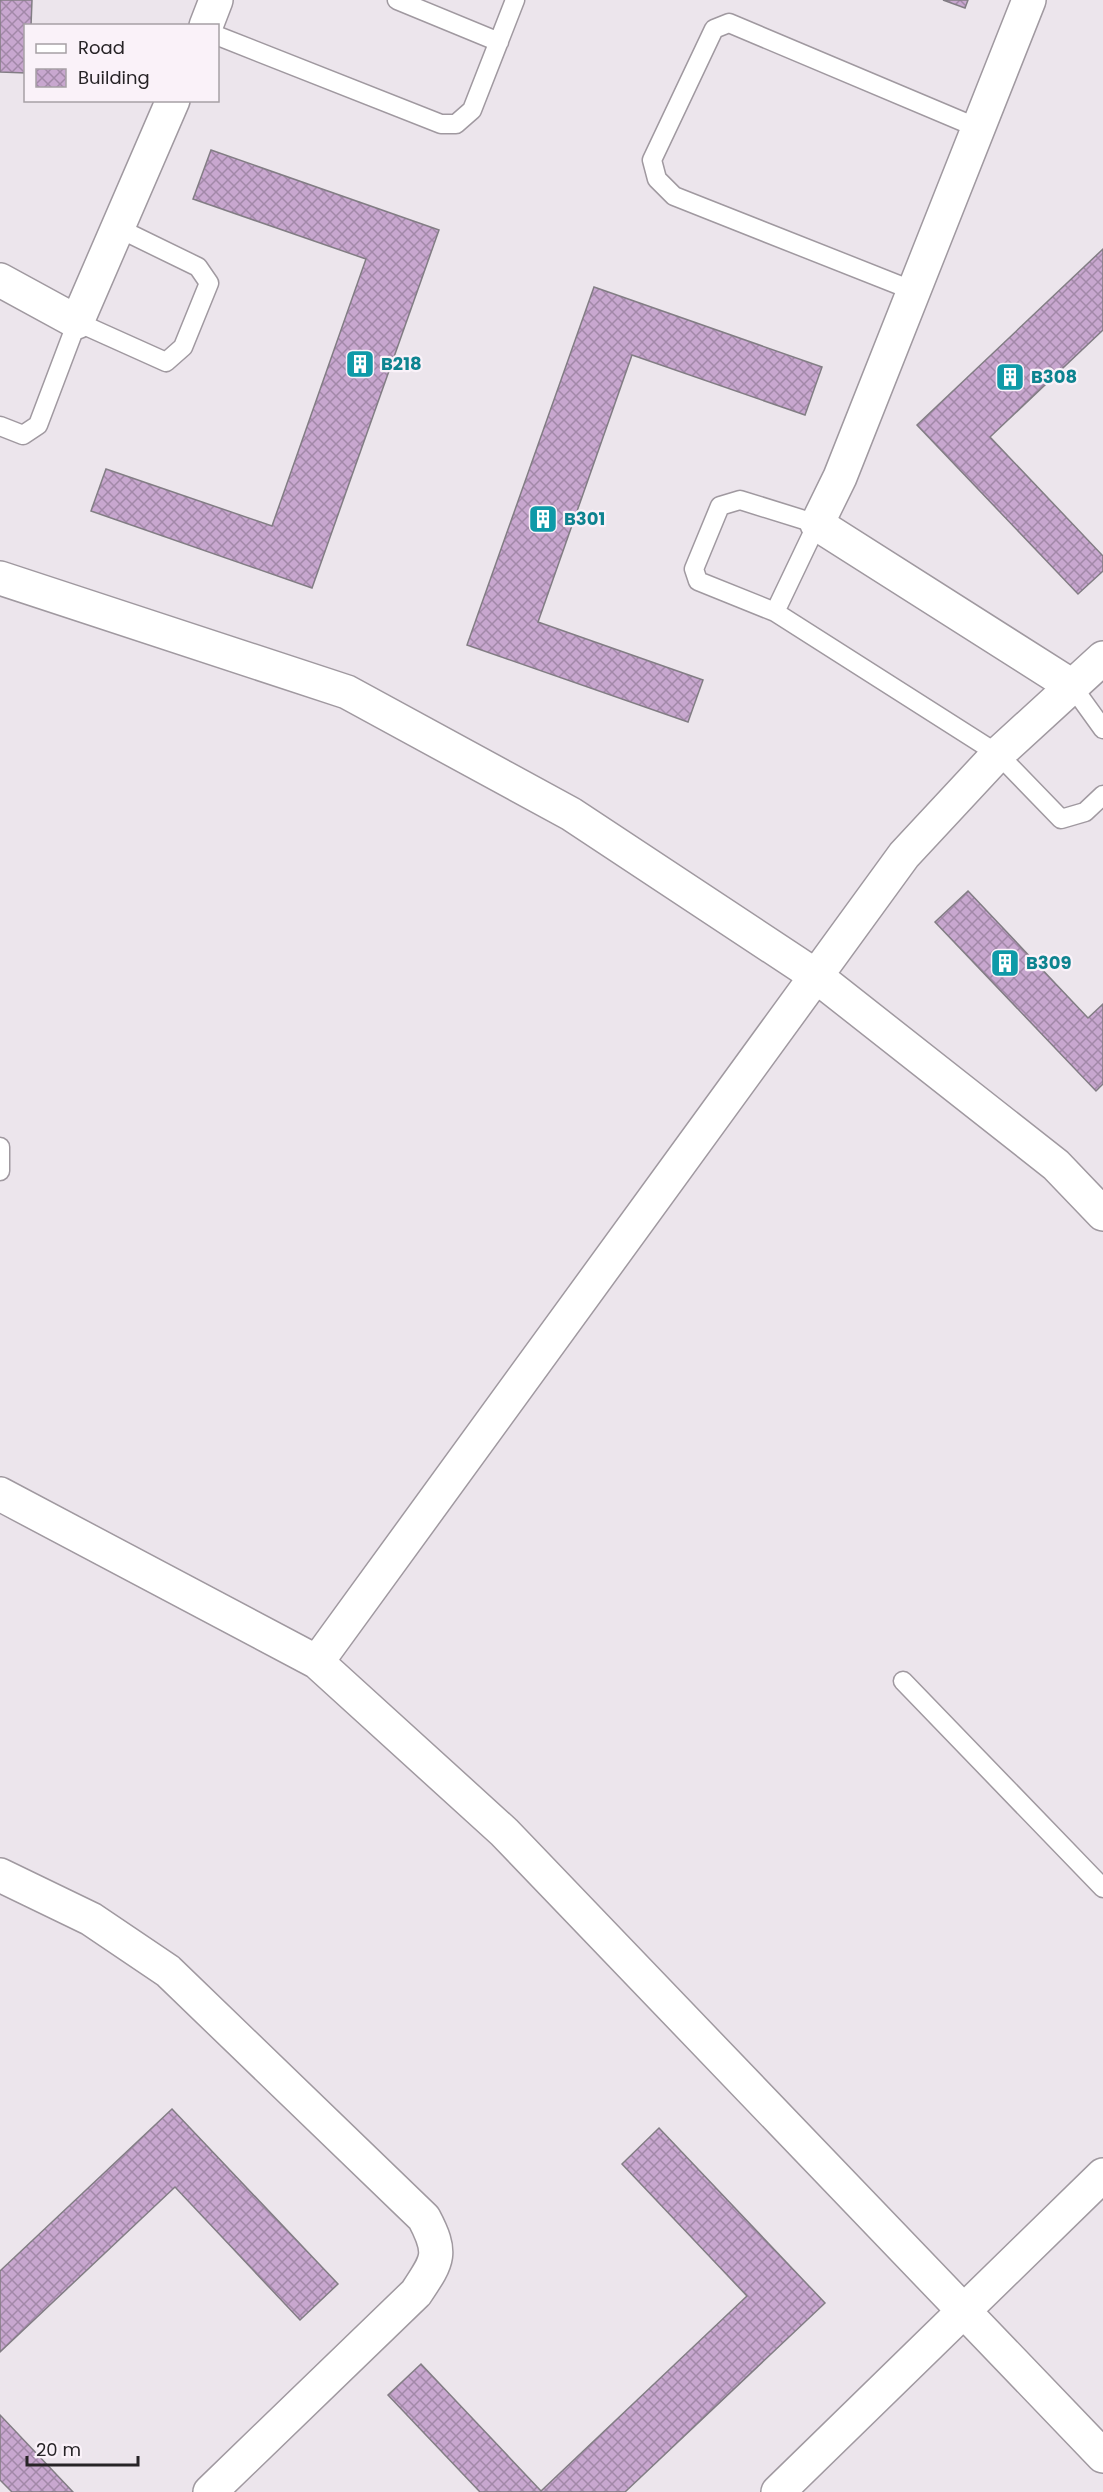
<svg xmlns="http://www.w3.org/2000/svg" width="1103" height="2492" viewBox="0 0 1103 2492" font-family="Poppins,sans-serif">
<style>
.building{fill:url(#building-cross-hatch);stroke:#827d84;stroke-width:1.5}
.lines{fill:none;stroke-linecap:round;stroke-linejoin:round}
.lane-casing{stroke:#a099a0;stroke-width:21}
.street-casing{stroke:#a099a0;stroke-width:36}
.lane{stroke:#fff;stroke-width:18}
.street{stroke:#fff;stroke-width:33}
.labels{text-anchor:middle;stroke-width:4.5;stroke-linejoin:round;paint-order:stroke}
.culture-label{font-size:18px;font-weight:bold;fill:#0d838f;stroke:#faf2f9;text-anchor:start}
</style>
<defs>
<pattern id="building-cross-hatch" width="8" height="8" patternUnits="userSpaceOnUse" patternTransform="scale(1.5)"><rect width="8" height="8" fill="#c8a7cf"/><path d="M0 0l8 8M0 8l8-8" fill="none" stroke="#a288a8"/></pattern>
</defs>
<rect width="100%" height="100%" fill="#ece5ec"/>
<!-- building -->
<path class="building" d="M0 0H32L31 26H26V73L0 72Z
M943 0H968L965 8Z
M211 150 439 230 312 588 91 511 106 469 272 526 366 259 193 199Z
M1103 249V330L990 437 1103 556V571L1078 594 917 425Z
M594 287 822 367 805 415 632 355 538 622 703 680 688 722 467 645Z
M968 891 1088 1018 1103 1004V1084L1096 1091 935 922Z
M172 2109 338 2284 300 2320 175 2187 0 2352V2271Z
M659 2128 825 2303 625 2492H480L388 2395 421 2364 541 2491 747 2296 622 2164Z
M0 2415 73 2492H12L0 2480Z"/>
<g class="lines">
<!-- lane casing -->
<g class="lane-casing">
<path id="lane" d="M397 0 499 42
M218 36 441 124H456L472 110 515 0
M914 291 674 196 657 179 652 160 714 29 729 23 978 128
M0 426 23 435 38 425 77 322 166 362 183 347 209 283 198 267 118 228
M775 612 817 524 740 500 720 506 694 569 698 581 775 612 998 754 1061 819 1085 812 1103 795
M1072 686 1103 729
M0 1147V1171
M903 1681 1103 1888"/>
</g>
<!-- street casing -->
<g class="street-casing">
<path id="street" d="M1029 0 840 477 817 524 1072 686
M206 26 216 0
M0 280 77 322 173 100
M0 578 347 692 571 814 816 976 1056 1165 1103 1214
M0 1494 317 1662 504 1832 1103 2456
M317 1662 904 855 998 754 1103 658
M0 1875 91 1919 168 1971 424 2218C443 2254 438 2260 416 2293L210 2492
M778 2492 1103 2175"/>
</g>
<!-- lane -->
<use href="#lane" class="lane"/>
<!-- street -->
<use href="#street" class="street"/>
</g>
<!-- icons -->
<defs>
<g id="building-square" transform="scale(1.5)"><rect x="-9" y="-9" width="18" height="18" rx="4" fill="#0f9aa8" stroke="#faf2f9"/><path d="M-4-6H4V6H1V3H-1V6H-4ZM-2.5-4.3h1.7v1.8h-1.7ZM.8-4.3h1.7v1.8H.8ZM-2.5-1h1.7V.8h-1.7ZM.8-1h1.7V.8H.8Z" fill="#fff"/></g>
</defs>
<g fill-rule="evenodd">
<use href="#building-square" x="360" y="364"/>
<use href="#building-square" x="1010" y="377"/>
<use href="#building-square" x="543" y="519"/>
<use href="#building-square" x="1005" y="963"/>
</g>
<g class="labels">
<!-- culture labels -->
<g class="culture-label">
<text x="381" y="370">B218</text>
<text x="1031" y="383">B308</text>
<text x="564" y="525">B301</text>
<text x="1026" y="969">B309</text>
</g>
</g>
<!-- legend -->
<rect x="24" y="24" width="195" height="78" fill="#faf2f9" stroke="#a6a0a5" stroke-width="1.5"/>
<rect x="36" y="44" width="30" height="9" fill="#ffffff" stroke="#a6a0a5" stroke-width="1.5"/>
<text x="78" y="54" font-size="18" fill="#272427">Road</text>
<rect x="36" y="69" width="30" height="18" fill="url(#building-cross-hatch)" stroke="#a6a0a5" stroke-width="1.5"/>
<text x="78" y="84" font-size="18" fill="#272427">Building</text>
<!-- scale -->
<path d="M27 2456v9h111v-9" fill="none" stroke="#272427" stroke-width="3"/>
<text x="36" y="2456" font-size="18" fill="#272427" stroke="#faf2f9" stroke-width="4.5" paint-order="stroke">20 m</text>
</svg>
